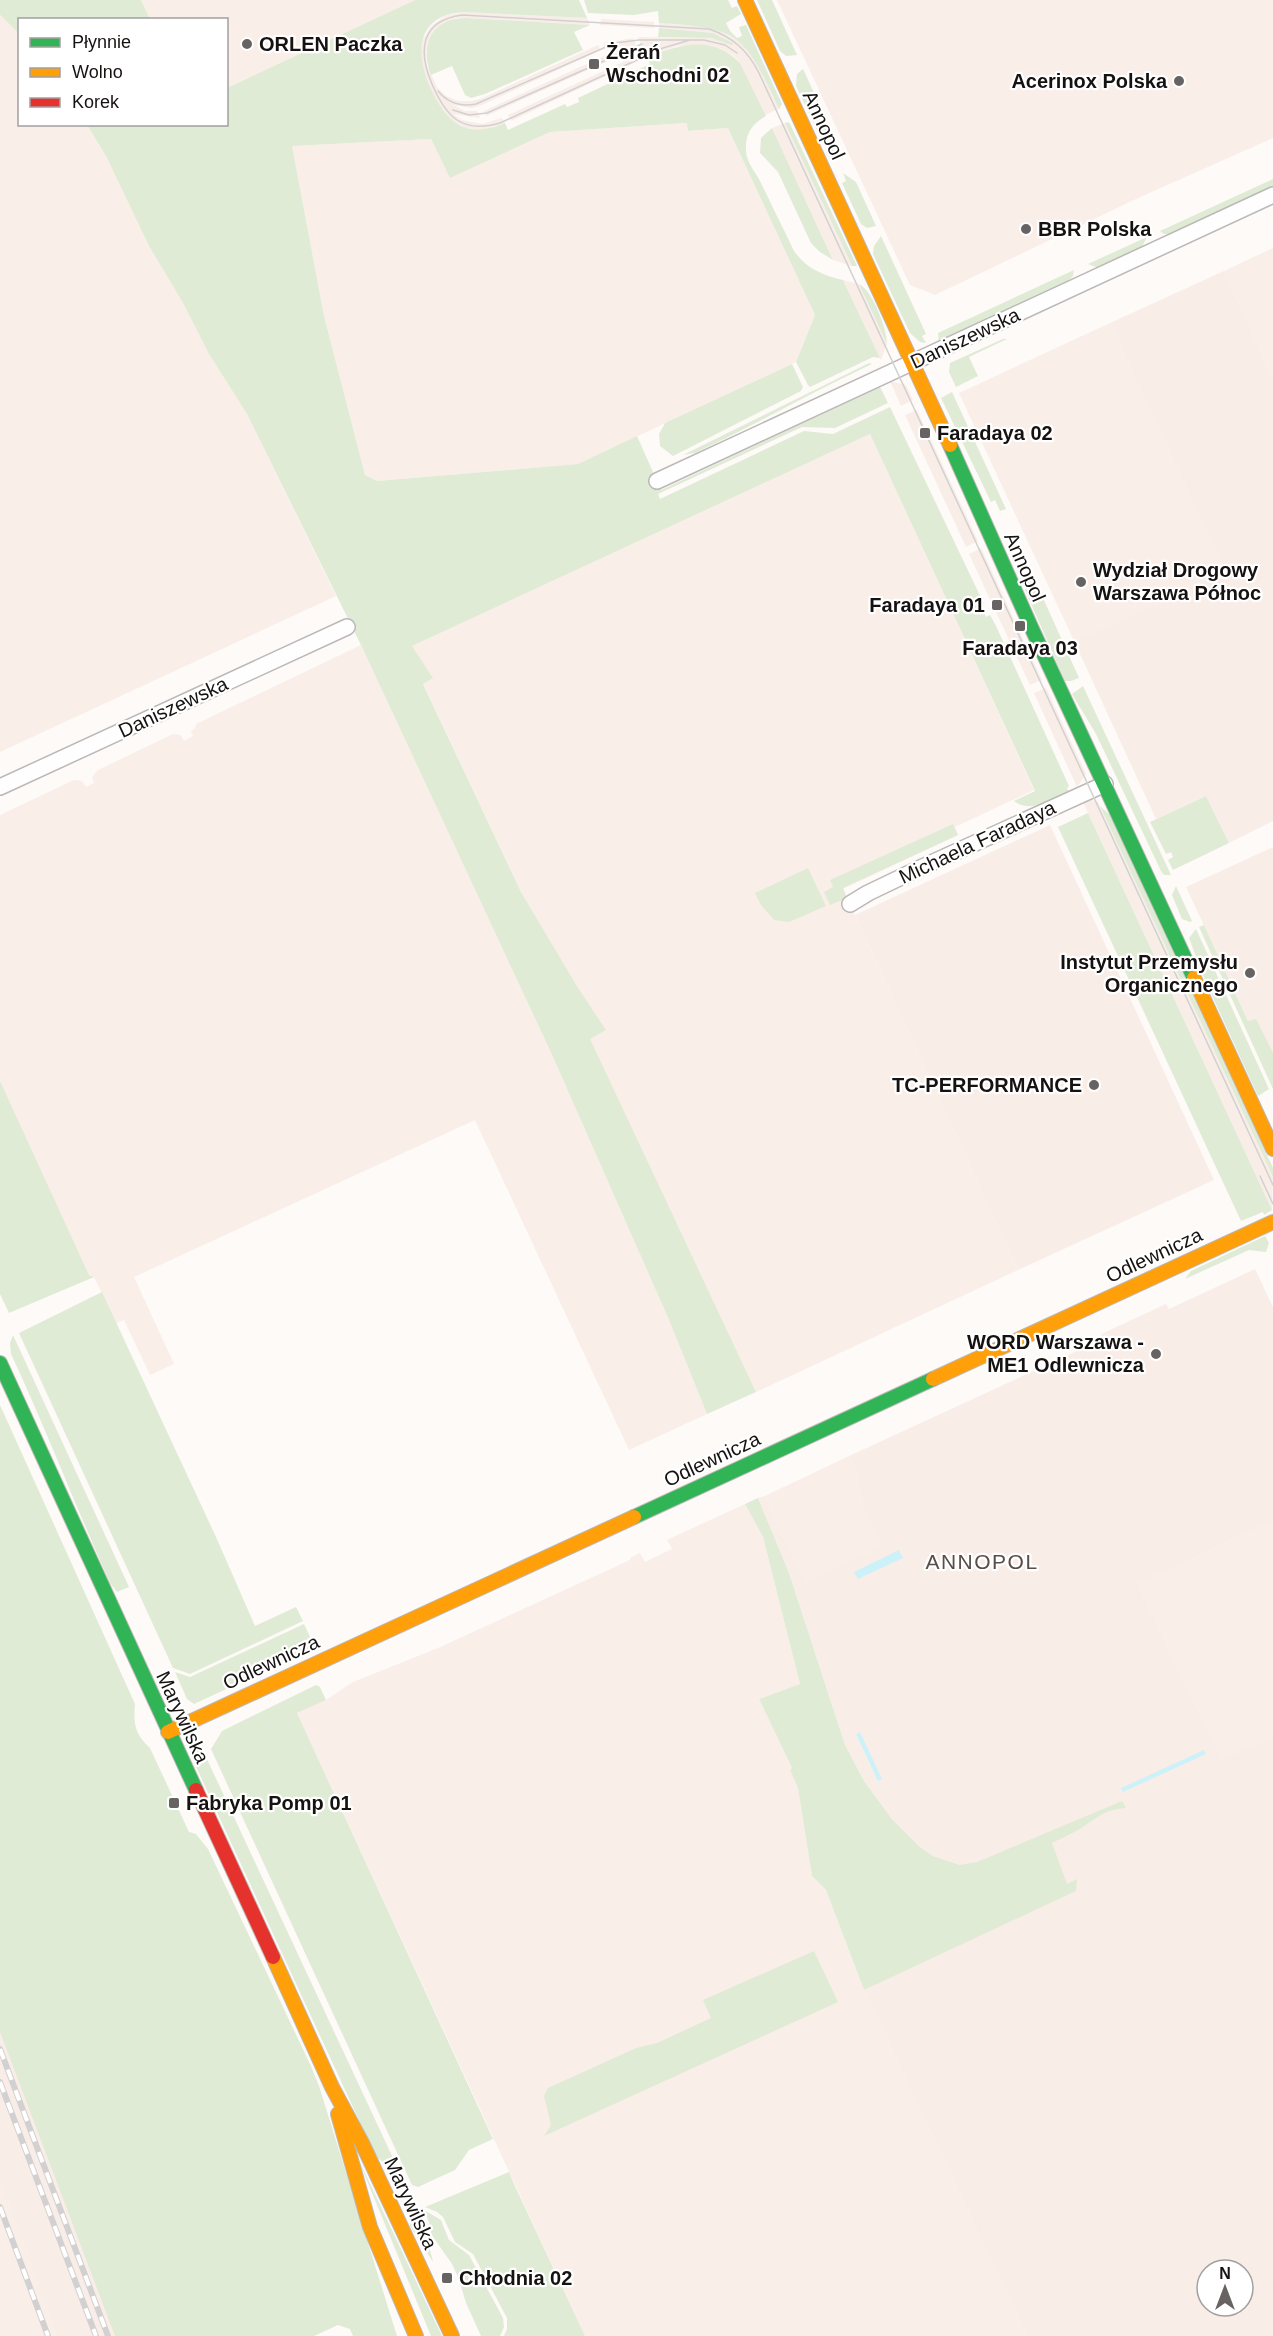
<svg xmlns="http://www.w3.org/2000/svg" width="1273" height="2336" viewBox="0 0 1273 2336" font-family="Helvetica,sans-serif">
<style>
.built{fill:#f9ede8;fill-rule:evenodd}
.industrial{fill:#f9eee8}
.green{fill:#e0ebd6}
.water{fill:#cdf1f9}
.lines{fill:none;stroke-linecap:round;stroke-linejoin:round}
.street-casing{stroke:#bcb8b7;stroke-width:18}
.fast-casing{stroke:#bcb8b7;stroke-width:16}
.slow-casing{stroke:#bcb8b7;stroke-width:16}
.jam-casing{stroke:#bcb8b7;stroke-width:16}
.street{stroke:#fffefe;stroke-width:15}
.fast{stroke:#30b455;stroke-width:14}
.slow{stroke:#ff9f0a;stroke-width:14}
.jam{stroke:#e5322d;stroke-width:14}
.tram{stroke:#d2d0d0;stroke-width:1.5}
.rail-casing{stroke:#d2d0d0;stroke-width:6}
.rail{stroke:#fff;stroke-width:4;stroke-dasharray:11;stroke-linecap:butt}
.poi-dot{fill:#676362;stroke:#fff;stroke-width:2}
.labels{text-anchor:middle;stroke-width:4.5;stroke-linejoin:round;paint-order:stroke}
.poi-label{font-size:20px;font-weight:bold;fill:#161211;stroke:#fff;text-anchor:start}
.street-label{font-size:20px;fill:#161211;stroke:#fff}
.neighbourhood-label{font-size:21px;letter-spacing:1.5px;fill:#574d49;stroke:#fff}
</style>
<rect width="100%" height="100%" fill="#fdfaf8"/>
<!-- built -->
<path class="built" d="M463 12 587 18 590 25 466 18H457L444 23 437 28 428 42 426 51 427 65 437 87 446 96 459 101H472L480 99 598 45 601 50 482 105 471 108 454 105 465 111H477L480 118 453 114 462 120 482 124 502 118 505 123 483 130 466 128 451 120 440 108 424 75 420 58 422 41 431 26 445 16Z
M601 19 654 22V28L600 25Z
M659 23 710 27 738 40 753 55 758 64 779 109 765 115 740 63 734 56 720 48 708 46H677L647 57 645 52 657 46 642 47 638 37 711 38 733 43 713 33 659 28Z
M633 38 637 48 486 116 484 111 626 46 606 48 604 43Z
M640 54 642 59 511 121 508 115Z
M785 123 852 266 833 260 772 128Z
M1224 271 1273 379V821L1229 843 1206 796 1156 819 1074 641 1225 572 1110 323Z
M843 280 859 284 887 344 881 360Z
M890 381 906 385 913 400 901 406Z
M917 410 978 541 966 547 905 415Z
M981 548 1042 680 1030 685 969 554Z
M1046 688 1086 774 1077 787 1034 693Z
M1092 800 1098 802 1100 806 1273 1177 1272 1210 1083 802Z
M1050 825 1214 1180 1018 1270 855 915Z
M1273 847V1074L1186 887Z
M1255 1269 1273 1307V1521L1138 1584 1221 1759 1273 1736V2336H1027L864 1990 925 1959 960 1865 933 1856 920 1847 892 1819 864 1781 845 1745 789 1573 758 1498 765 1496 805 1582 882 1547 862 1503 855 1468 849 1456 1103 1339 1101 1334 1166 1304 1169 1309ZM1207 2270H1243V2306H1207Z
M0 1910 180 2336H0Z"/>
<!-- industrial -->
<path class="industrial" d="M141 0H415L227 88 226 20 150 19Z
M777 0H1273V138L1138 198 935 295 910 285Z
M0 15 19 34 20 124 87 125 106 156 149 246 183 303 209 354 247 414 336 596 0 752Z
M688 123 689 131 728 128 815 315 796 362 578 464 377 481 365 475 324 316 292 146 431 139 450 178 550 132Z
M1273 248V379L1224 271Z
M1110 323 1225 572 1074 641 959 393Z
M870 434 1034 790 955 827 958 835 843 889 1018 1270 756 1392 589 1039 606 1030 577 986 521 892 423 683 432 678 412 646Z
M361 645 553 1057 669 1320 707 1414 629 1450 475 1120 134 1277 174 1364 150 1375 124 1320 116 1323 94 1277 89 1275 4 1092 0 1081V815L74 780 82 781 86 787 94 783 92 777 98 770 173 734 181 735 184 741 189 738 193 736 191 731 195 728 196 724Z
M849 1456 855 1468 862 1503 883 1547 805 1583 765 1496Z
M745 1504 763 1537 800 1684 759 1699 792 1768 790 1770 798 1788 812 1876 826 1890 864 1990 1027 2336H585L297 1713 326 1700 353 1682 438 1648 630 1560V1558L640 1553 645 1562 672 1549 667 1540Z
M1273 1521V1736L1221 1759 1138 1584Z
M0 2177 5 2192 58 2336H0Z"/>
<!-- green -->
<path class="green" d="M0 0H141L150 19 20 20 19 34 0 15Z
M415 0H579L587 18 463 12C415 16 415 54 431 89 447 124 467 139 505 123L508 130 565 104 567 107 579 102 578 98 650 64 647 57C680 45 712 34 740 63L766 116C752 124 745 134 746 150 746 163 756 172 761 183 772 206 783 228 794 251 807 269 822 275 843 280L880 358 873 357 810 387 808 385 796 362 815 315 728 128 688 131 687 123 550 132 450 178 431 139 292 146 324 316 365 475 377 481 578 464 637 436 661 490 880 387 888 403 835 428 802 427 658 494 660 499 804 431 833 434 890 407 984 604 981 606 986 617 990 615 996 626 1069 786 1067 788 1069 792C1052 799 1031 814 1014 801L1035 791 870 434 412 646 433 678 423 684 521 892 577 986 606 1030 590 1039 756 1392 707 1414 669 1320 553 1057 361 645 247 414 209 354 183 303 149 246 106 156 87 125 226 124 227 88Z
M584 0H728L732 8 737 6 741 14 726 23 730 31 737 38 742 36 739 27 746 25 782 104 779 109C745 36 742 28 659 23L658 11 634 15 588 13Z
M757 0H772L797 55 786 56 780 51Z
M466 18 590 25 574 32 583 50 485 94 471 98 465 95 452 66 431 75C419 45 432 18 466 18Z
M659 28 713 33 733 43 732 45 711 38 658 37Z
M803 69 835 138 833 153 829 145 825 147 796 86 797 74Z
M788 122 790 124 857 266H852L785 123Z
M772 128 833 260 820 252 811 243 778 172 760 153 761 138Z
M843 173 856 182 876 226 867 228 861 224 842 183 846 181Z
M1273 179V187L1171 234H1164L1160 231Z
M881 236 926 334 922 336 926 343 920 342 910 333 873 254 874 246Z
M1147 237 1142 247 1098 268 1088 264Z
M1074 270 1073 276 1067 282 939 342 938 333Z
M859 284C873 291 887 329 887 344Z
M1003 339H1007L969 357 978 376 956 387 949 372 950 363Z
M869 363 872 364C812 392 755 425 695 453L683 455Z
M792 364 803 387 801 391 673 456 660 446 659 434 665 423Z
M952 392 1006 509 1000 511 995 500 991 502 941 398Z
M1034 578 1079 678 1071 681H1065L1025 590 1028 582Z
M1083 686 1171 875H1164L1161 871 1096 734 1072 694Z
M1206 796 1229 843 1173 870 1168 860 1173 857 1171 852 1166 854 1150 822Z
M1100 806 1110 815 1273 1168V1177Z
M1088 813 1272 1210 1264 1215 1263 1212 1241 1221 1058 827Z
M953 824 958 835 843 888 847 898 830 905 824 892 833 887 830 880Z
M808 868 826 906 789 922 774 920 761 905 755 893Z
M1176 886 1192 921 1190 922 1182 919 1172 895Z
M1204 925 1248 1021 1256 1019 1273 1053V1089L1199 927Z
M1196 929 1269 1089 1258 1096 1204 978 1189 938Z
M0 1081 89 1275 94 1277 9 1313 0 1294Z
M1265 1236 1269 1243 1266 1252 1249 1250 1185 1279 1191 1271Z
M102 1292 216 1537 255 1626 296 1607 303 1621 190 1674 173 1668 19 1333Z
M13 1335 129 1587 117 1592 110 1583C76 1507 46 1429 11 1354L10 1343Z
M0 1405 135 1704C133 1723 135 1735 150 1748L189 1832 196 1834 208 1849 310 2064 319 2086 397 2336H353L350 2329 338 2325 314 2336H115L0 2032Z
M758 1498 789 1573 845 1745 864 1781 892 1819 920 1847 933 1856 960 1865 977 1862 1122 1801 1126 1808C1101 1810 1097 1819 1078 1830 1069 1835 1060 1839 1052 1843L1067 1884 1077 1879 1076 1891 864 1990 826 1890 812 1876 798 1788 790 1770 792 1768 759 1699 800 1684 763 1537 745 1504Z
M304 1624 311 1639 310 1650 194 1704 187 1699 175 1672 190 1677Z
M316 1685 320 1687 326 1700 297 1713 493 2139 469 2150 455 2170 418 2187 412 2185 211 1749 222 1731Z
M199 1738V1742L400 2173 376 2157 192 1758 193 1748Z
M814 1951 838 2002 544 2136 551 2125 544 2096 548 2088 636 2048 657 2043 711 2018 703 2000Z
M356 2154 442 2336H431Z
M509 2172 514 2184 585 2336H504L507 2329V2318L473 2254 455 2242 443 2217 437 2212 425 2207Z
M424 2210 441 2220 449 2240 469 2255 503 2318 504 2327 500 2336H481L466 2303 459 2279 452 2264 431 2234V2227Z
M413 2213C421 2231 430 2244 433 2262L410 2226Z"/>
<!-- water -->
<path class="water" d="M899 1550 903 1558 858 1579 854 1572Z
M860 1732 882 1779 878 1781 856 1734Z
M1204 1750 1206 1754 1123 1792 1121 1788Z"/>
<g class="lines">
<!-- street casing -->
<g class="street-casing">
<path id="street" d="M657 481 1273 195
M0 787 347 627
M850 904 868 893 918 869 1105 784"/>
</g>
<!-- fast casing -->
<g class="fast-casing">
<path id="fast" d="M950 445 1032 629 1194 978
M0 1363 196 1790
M634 1517 933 1379"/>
</g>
<!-- slow casing -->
<g class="slow-casing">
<path id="slow" d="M745 0 950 445
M1194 978 1273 1149
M933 1379 1273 1222
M168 1732 634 1517
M273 1957 332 2087 362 2143 452 2336
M338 2114 370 2227 416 2336"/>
</g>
<!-- jam casing -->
<g class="jam-casing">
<path id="jam" d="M196 1790 273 1957"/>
</g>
<!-- street -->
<use href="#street" class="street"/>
<!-- fast -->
<use href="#fast" class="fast"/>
<!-- slow -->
<use href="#slow" class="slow"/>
<!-- jam -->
<use href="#jam" class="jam"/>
<!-- tram -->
<path class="tram" d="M690 40 663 48 500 123C462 134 446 117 432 84 418 51 420 21 462 15L709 29C733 37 748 51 759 73L1273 1185
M438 91C448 103 461 107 476 104L615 43 639 40H704L725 45 737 53
M453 110 469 115 487 113 642 44
M1260 1176 1273 1204"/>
<!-- rail casing -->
<g class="rail-casing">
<path id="rail" d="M0 2049 108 2336
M0 2082 96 2336
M0 2207 48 2336"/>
</g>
<!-- rail -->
<use href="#rail" class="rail"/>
</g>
<!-- markers -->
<g class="poi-dot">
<circle cx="247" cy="44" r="6"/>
<rect x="588" y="58" width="12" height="12" rx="3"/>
<circle cx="1179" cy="81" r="6"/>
<circle cx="1026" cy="229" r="6"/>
<rect x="919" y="427" width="12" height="12" rx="3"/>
<circle cx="1081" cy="582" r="6"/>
<rect x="991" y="599" width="12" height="12" rx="3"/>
<rect x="1014" y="620" width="12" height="12" rx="3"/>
<circle cx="1250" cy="973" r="6"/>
<circle cx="1094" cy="1085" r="6"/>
<circle cx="1156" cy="1354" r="6"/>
<rect x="168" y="1797" width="12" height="12" rx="3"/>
<rect x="441" y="2272" width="12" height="12" rx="3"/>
</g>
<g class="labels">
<!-- poi labels -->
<g class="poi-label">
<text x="259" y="51">ORLEN Paczka</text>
<text x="606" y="59">Żerań<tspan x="606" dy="23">Wschodni 02</tspan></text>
<text x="1167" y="88" text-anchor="end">Acerinox Polska</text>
<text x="1038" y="236">BBR Polska</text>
<text x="937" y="440">Faradaya 02</text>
<text x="1093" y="577">Wydział Drogowy<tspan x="1093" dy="23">Warszawa Północ</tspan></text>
<text x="985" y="612" text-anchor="end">Faradaya 01</text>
<text x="1020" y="655" text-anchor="middle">Faradaya 03</text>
<text x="1238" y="969" text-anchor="end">Instytut Przemysłu<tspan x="1238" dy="23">Organicznego</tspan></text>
<text x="1082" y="1092" text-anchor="end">TC-PERFORMANCE</text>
<text x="1144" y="1349" text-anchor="end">WORD Warszawa -<tspan x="1144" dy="23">ME1 Odlewnicza</tspan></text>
<text x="186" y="1810">Fabryka Pomp 01</text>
<text x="459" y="2285">Chłodnia 02</text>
</g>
<!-- street labels -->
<g class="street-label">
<text transform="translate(824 125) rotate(65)" y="7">Annopol</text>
<text transform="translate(965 338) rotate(-25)" y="7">Daniszewska</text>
<text transform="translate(1025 567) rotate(66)" y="7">Annopol</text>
<text transform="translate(173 707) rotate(-25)" y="7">Daniszewska</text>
<text transform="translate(977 842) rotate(-25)" y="7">Michaela Faradaya</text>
<text transform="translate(1154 1255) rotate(-25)" y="7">Odlewnicza</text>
<text transform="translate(712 1459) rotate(-25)" y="7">Odlewnicza</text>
<text transform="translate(271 1662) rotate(-25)" y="7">Odlewnicza</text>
<text transform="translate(183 1717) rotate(65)" y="7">Marywilska</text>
<text transform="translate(411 2203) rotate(65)" y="7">Marywilska</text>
</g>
<!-- neighbourhood labels -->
<g class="neighbourhood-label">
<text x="982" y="1569">ANNOPOL</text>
</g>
</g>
<!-- legend -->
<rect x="18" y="18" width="210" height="108" fill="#ffffff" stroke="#a2a0a0" stroke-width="1.5"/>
<rect x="30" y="38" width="30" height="9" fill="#30b455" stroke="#a2a0a0" stroke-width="1.5"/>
<text x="72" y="48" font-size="18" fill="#161211">Płynnie</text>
<rect x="30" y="68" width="30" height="9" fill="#ff9f0a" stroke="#a2a0a0" stroke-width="1.5"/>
<text x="72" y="78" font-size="18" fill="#161211">Wolno</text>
<rect x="30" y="98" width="30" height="9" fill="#e5322d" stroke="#a2a0a0" stroke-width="1.5"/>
<text x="72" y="108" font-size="18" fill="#161211">Korek</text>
<!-- north arrow -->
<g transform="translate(1225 2288)"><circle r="28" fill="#ffffff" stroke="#a2a0a0" stroke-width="1.5"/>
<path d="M0-4.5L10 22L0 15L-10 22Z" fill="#676362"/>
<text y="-9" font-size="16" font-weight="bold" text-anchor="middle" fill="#161211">N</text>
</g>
</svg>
